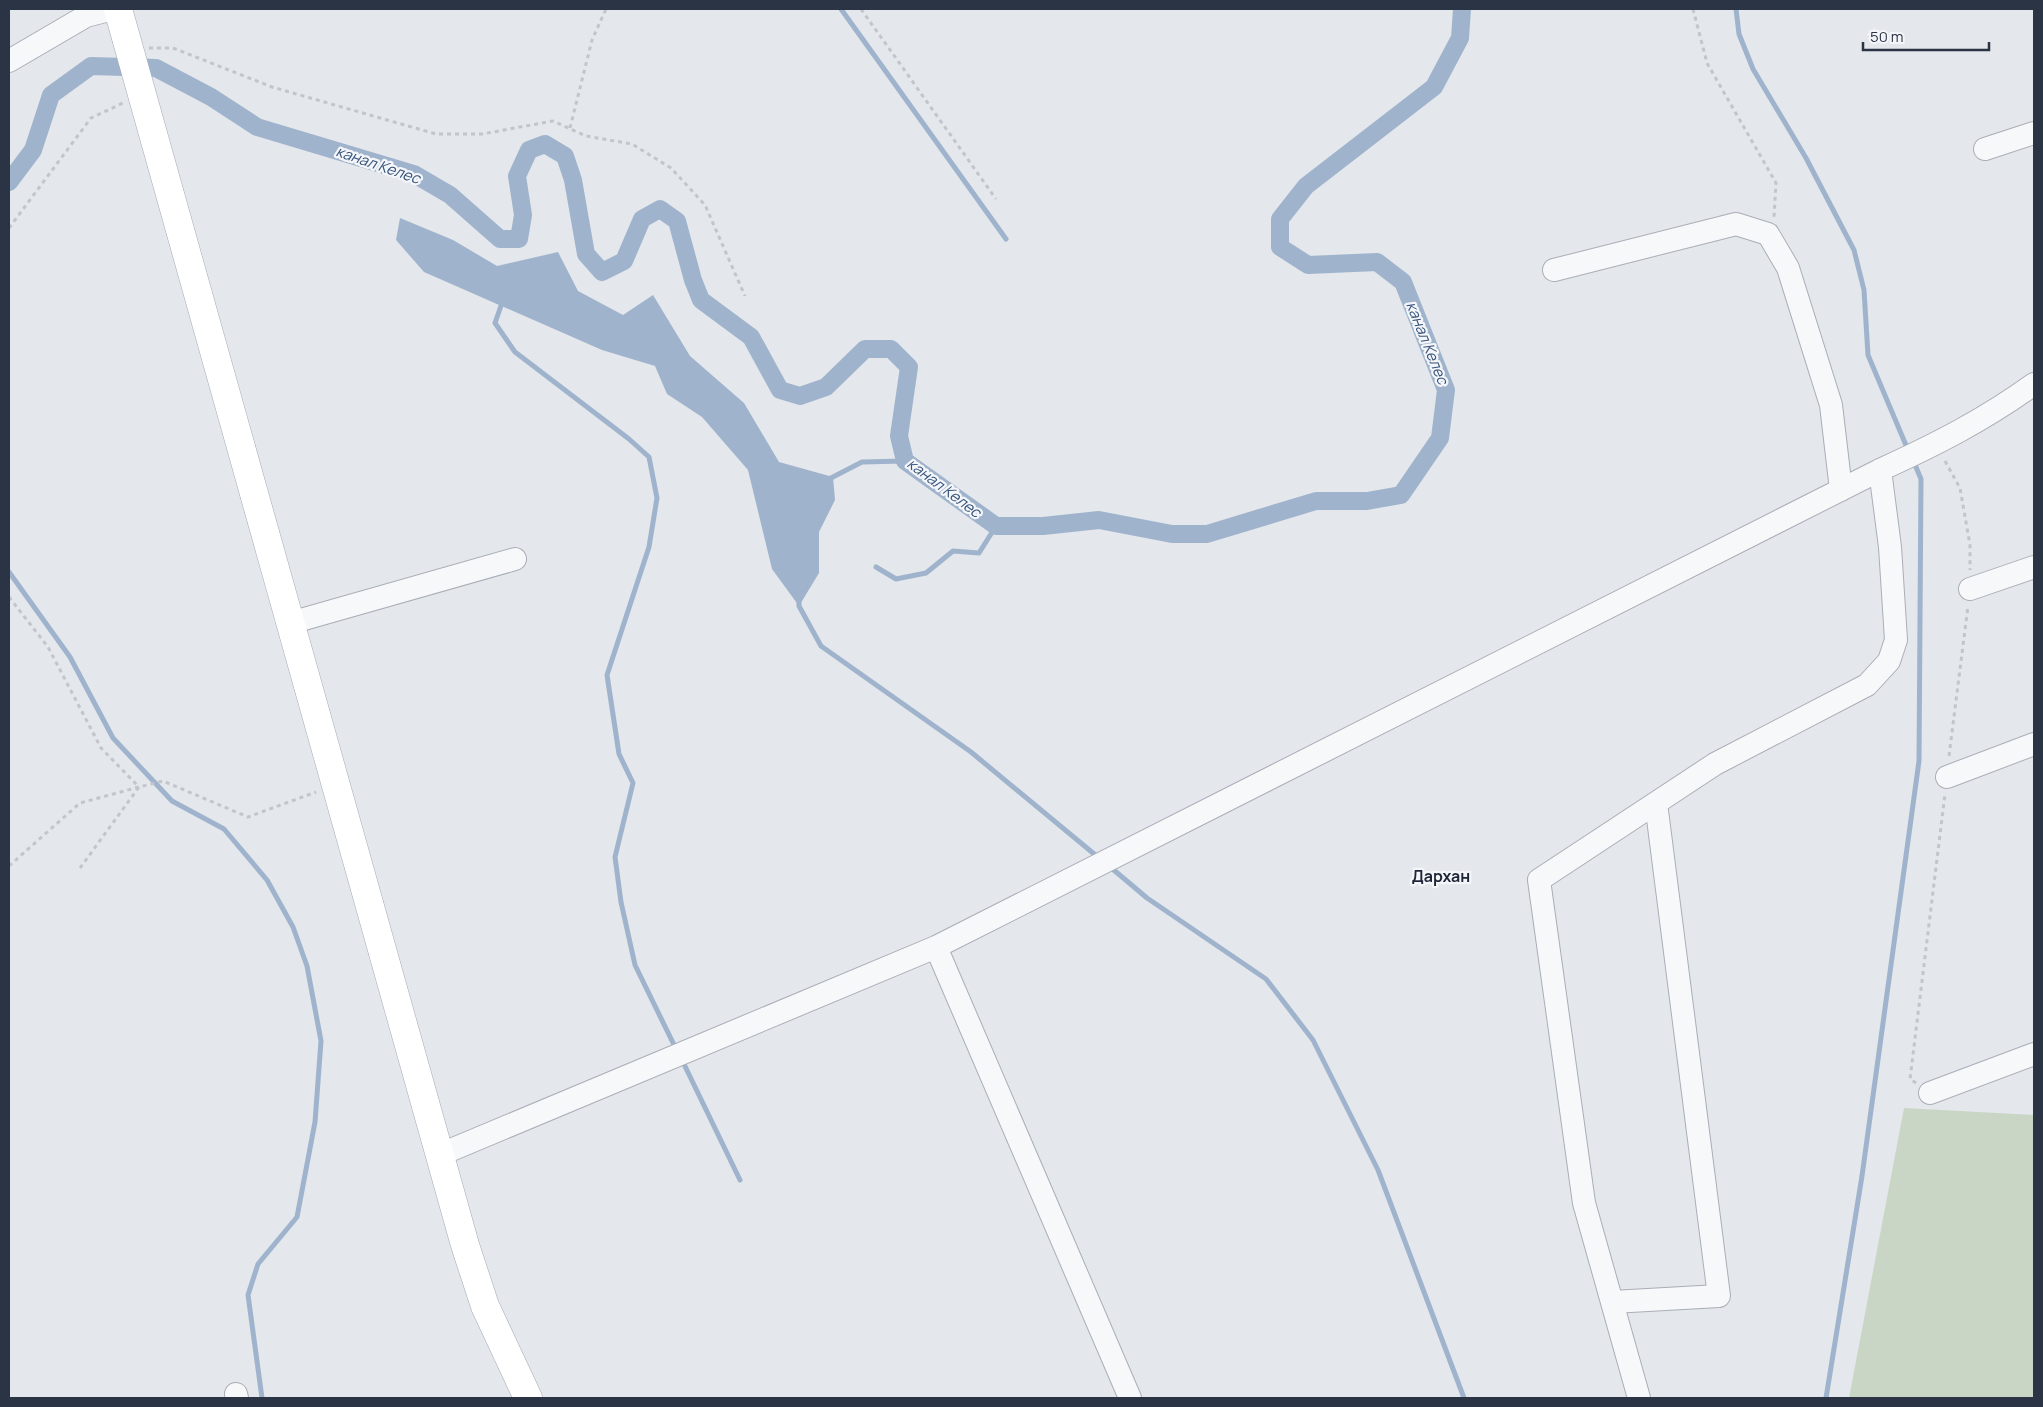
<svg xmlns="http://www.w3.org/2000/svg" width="2043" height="1407" viewBox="0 0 2043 1407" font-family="Manrope,sans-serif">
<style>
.green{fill:#c9d6c5}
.water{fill:#9fb4cc}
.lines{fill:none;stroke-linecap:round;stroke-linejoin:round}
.stream{stroke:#9fb4cc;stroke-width:5}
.canal{stroke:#9fb4cc;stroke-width:18}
.minor-casing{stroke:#a9aeb7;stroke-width:24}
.major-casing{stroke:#a3abb8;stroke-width:29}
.path{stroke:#c2c5cb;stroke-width:3;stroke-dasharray:4 4;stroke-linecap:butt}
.minor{stroke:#f7f8fa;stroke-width:22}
.major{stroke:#fff;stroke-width:28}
.labels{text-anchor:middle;stroke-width:4.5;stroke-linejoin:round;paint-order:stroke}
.water-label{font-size:15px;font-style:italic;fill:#34527a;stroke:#f4f6f9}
.quarter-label{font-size:16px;font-weight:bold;fill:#1d2536;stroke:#f4f6f9}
</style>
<rect width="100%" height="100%" fill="#e4e7ec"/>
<!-- green -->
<path class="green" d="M1904 1108 2034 1115V1398H1849Z"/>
<!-- water -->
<path class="water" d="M400 218 453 240 497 266 558 252 578 291 623 315 653 295 690 356 744 403 779 462 833 477 835 500 819 532V573L799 606 772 569 748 470 702 417 667 394 655 366 602 350 424 272 396 240Z"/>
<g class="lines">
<!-- stream -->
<path class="stream" d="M841 9 1006 239
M1736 9 1739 34 1753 69 1806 158 1854 250 1864 290 1868 355 1908 450
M503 300 495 323 515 352 629 439 649 457 657 498 649 547 607 675 619 754 633 783 615 857 621 902 635 965 677 1051
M827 480 862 462 905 461
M876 567 896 579 926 573 953 551 979 553 996 526
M9 572 70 657 113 738 172 801 224 829 267 880 293 927 307 966 321 1041 315 1122 297 1217 258 1264 248 1295 262 1398
M799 600V606L821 646 971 752 1099 858
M1109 866 1147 898 1266 979 1313 1040 1378 1170 1464 1398
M682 1060 740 1180
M1826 1398 1862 1176 1919 761 1921 479 1913 460"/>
<!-- canal -->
<path class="canal" d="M9 182 33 150 51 95 91 66 156 68 211 97 257 127 414 174 450 195 500 239H519L523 215 517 176 529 150 545 144 565 156 573 180 586 254 602 272 624 261 642 219 660 209 677 221 693 280 701 300 751 337 780 390 800 396 826 387 865 349H891L909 367 899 436 905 461 996 526H1043L1099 520 1172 534H1207L1316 501H1367L1401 495 1440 438 1446 390 1403 282 1377 262 1308 265 1280 247V219L1306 186 1434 87 1460 38 1462 9"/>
<!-- minor casing -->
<g class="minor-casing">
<path id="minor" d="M9 61 86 16 113 9
M1985 149 2034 133
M1554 270 1736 224 1768 234 1788 268 1831 405 1841 490
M1970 589 2034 567
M290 623 515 559
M1947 777 2034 744
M936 947 1130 1398
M1930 1093 2034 1054
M439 1155 936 947 1880 470C1937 444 1984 420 2034 384
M1612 1302 1719 1296 1656 803
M236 1394 237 1398
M1639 1398 1584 1203 1539 880 1715 764 1867 685 1889 661 1896 640 1890 547 1880 470"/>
</g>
<!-- major casing -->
<g class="major-casing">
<path id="major" d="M118 9 465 1245 485 1306 528 1398"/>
</g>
<!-- path -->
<path class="path" d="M861 9 996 199
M1693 9 1707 63 1776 183 1774 217
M149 48H173L272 87 436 134H482L553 121 586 136 632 144 671 168 705 205 745 296
M570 128 592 40 606 9
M9 228 91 118 123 103
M1945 461 1960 488 1970 545V570
M9 597 48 647 101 748 139 787 80 803 9 866
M1949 756 1968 606
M80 868 139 787 163 781 248 817 316 792
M1916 1083 1910 1079 1945 794"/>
<!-- minor -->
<use href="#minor" class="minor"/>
<!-- major -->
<use href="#major" class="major"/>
</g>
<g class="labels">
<!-- water labels -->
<g class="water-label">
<text transform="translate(378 165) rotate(19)" y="5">канал Келес</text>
<text transform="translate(1427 343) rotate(68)" y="5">канал Келес</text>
<text transform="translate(944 488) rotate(37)" y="5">канал Келес</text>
</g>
<!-- quarter labels -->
<g class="quarter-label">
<text x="1441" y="882">Дархан</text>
</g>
</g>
<!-- border -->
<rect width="2043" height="1407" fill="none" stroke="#2b3445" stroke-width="20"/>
<!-- scale -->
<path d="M1863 42v8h126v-8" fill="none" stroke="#2b3445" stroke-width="2.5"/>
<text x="1870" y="42" font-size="15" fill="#2b3445" stroke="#f4f6f9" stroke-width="4" paint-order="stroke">50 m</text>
</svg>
